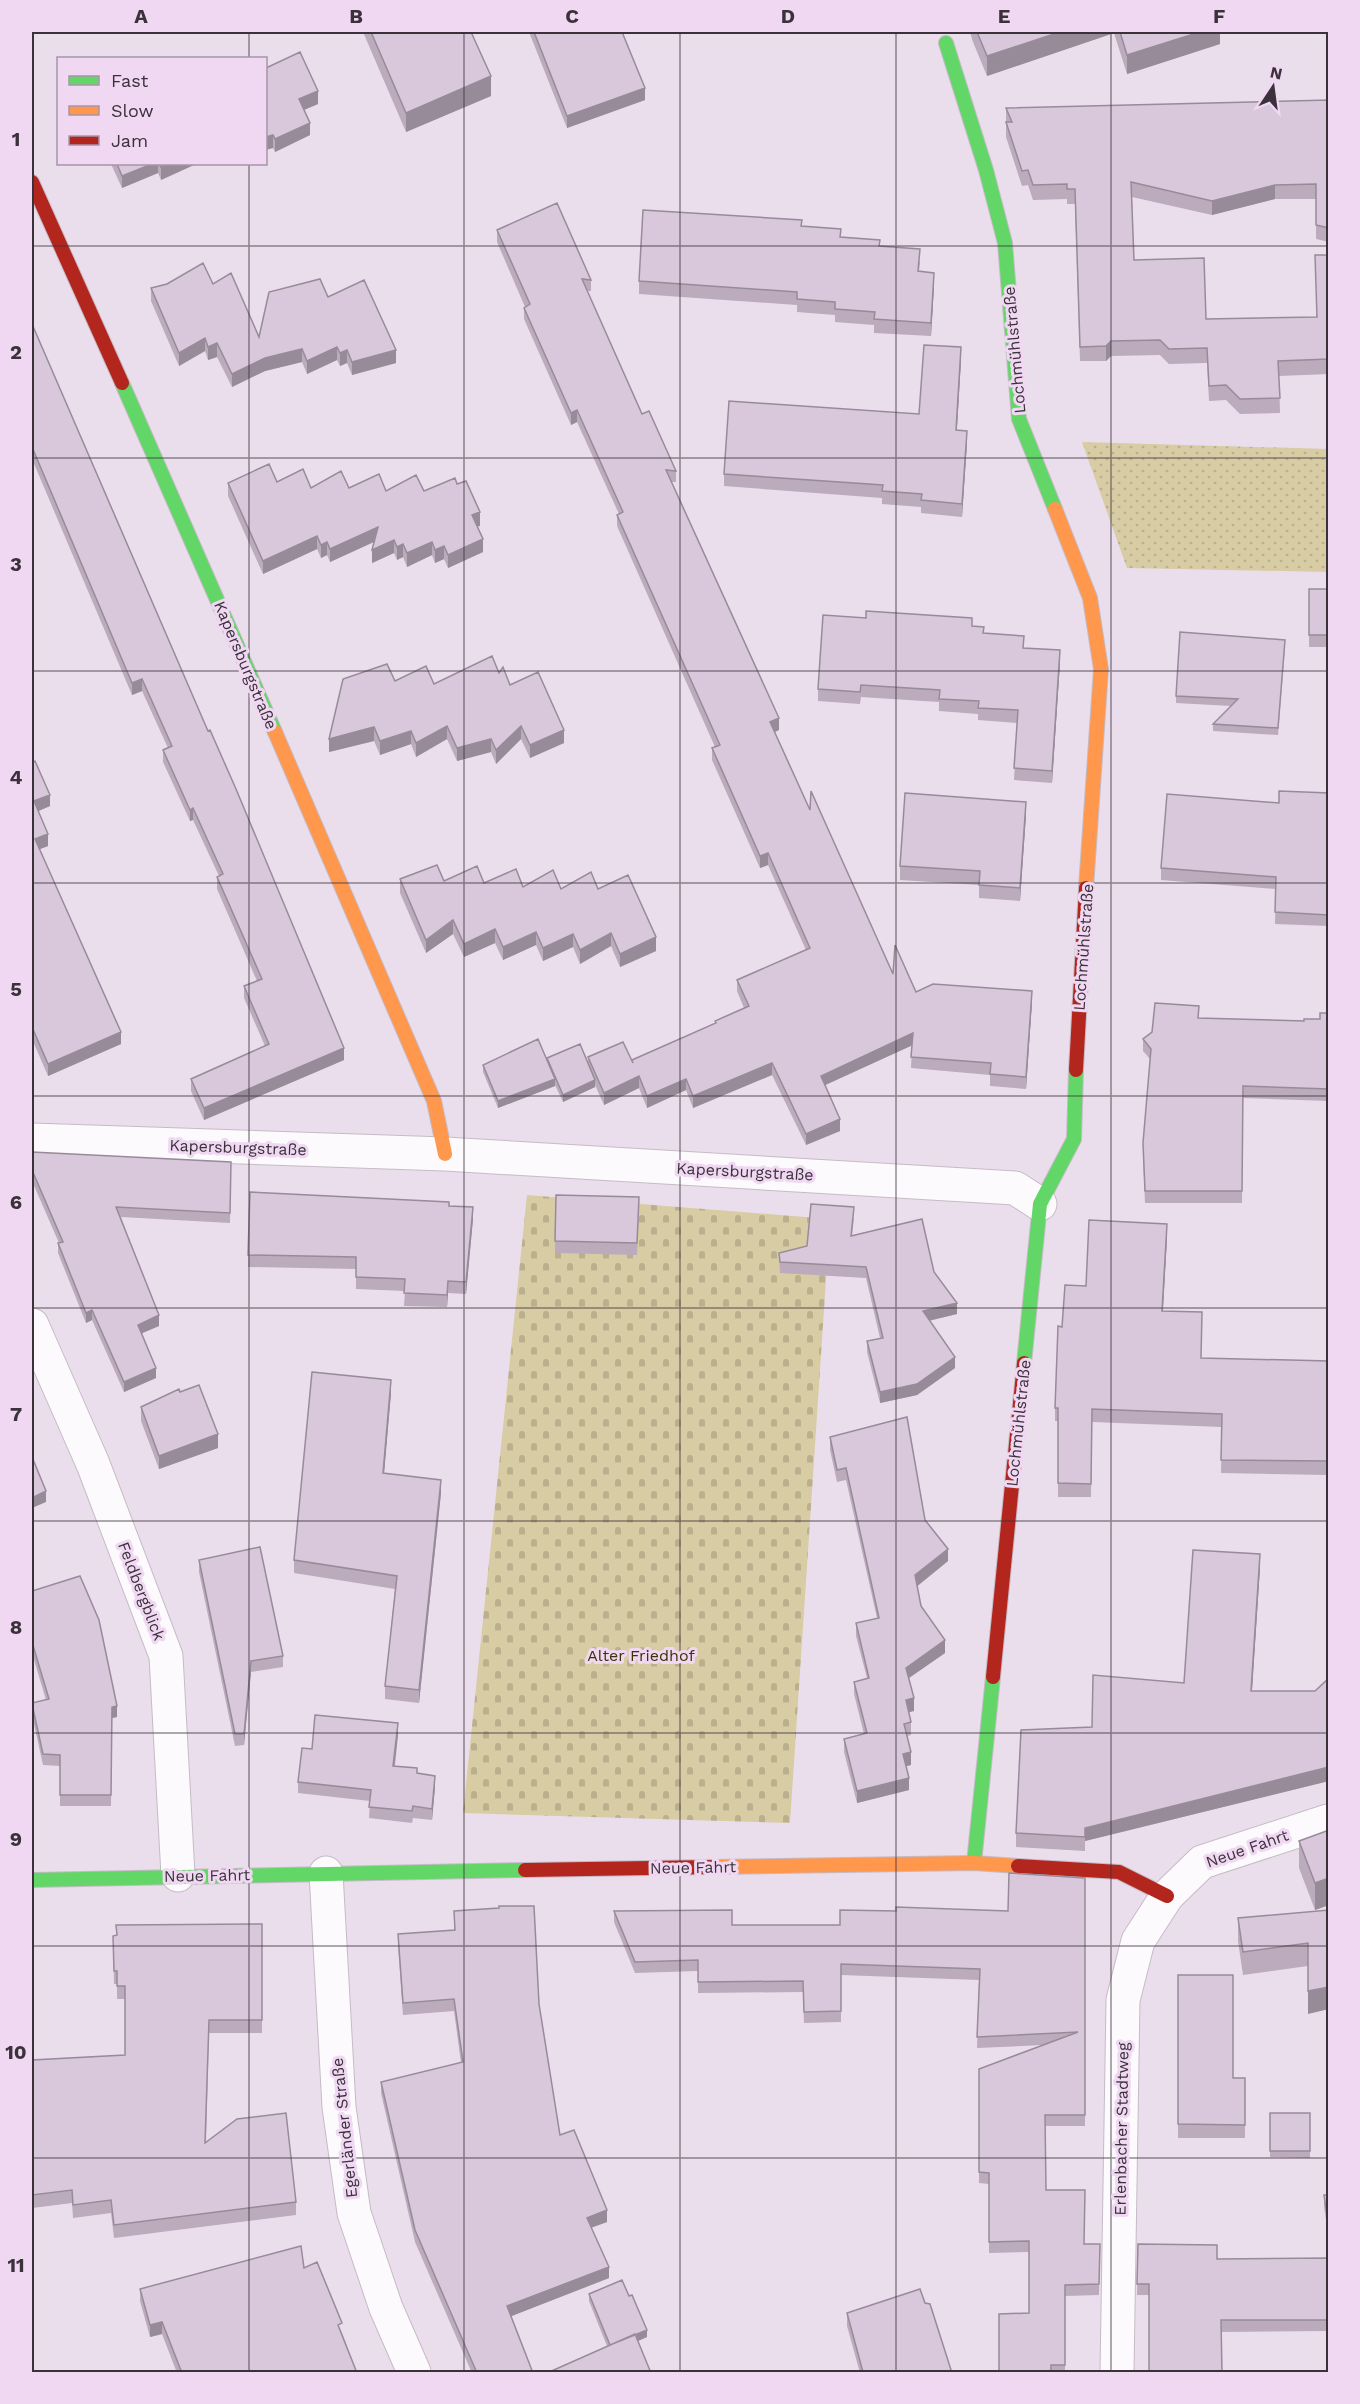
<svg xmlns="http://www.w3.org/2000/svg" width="1360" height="2404" viewBox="0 0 1360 2404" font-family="'Work Sans',sans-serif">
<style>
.green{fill:url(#green-dots)}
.cemetery{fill:url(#cemetery-stones)}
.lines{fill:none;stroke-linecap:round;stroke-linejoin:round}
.street-casing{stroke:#c5bbc6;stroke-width:35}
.fast-casing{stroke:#c5bbc6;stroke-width:16}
.slow-casing{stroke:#c5bbc6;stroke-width:16}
.jam-casing{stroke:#c5bbc6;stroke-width:16}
.street{stroke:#fcfafc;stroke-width:33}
.fast{stroke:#63d668;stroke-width:14}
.slow{stroke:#ff974d;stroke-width:14}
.jam{stroke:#b3261e;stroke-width:14}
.wall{fill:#bbabbc}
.shaded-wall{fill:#988b99}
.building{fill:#d9c7db;stroke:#988b99;stroke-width:1.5}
.grid{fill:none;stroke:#3a313b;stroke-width:1.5;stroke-opacity:0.55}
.labels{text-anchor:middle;stroke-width:6;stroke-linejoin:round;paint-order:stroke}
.street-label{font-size:16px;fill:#3a313b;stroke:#f0d8f2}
.park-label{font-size:16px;fill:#3a3406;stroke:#f0d8f2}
.neatline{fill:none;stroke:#3a313b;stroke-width:2}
.grid-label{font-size:20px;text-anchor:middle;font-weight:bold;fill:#3a313b}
</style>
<defs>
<pattern id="green-dots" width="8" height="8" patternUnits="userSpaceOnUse" patternTransform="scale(1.5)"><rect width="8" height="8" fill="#d8cca4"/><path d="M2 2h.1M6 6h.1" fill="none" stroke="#bab08e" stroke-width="1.8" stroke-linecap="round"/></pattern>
<pattern id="cemetery-stones" width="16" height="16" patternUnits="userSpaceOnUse" patternTransform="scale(1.5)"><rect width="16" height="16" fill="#d8cca4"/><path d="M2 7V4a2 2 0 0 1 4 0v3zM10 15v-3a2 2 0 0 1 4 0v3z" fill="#bab08e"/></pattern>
</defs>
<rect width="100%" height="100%" fill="#ebdeec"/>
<!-- green -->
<path class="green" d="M1082 442 1328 449V572L1127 568Z"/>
<!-- cemetery -->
<path class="cemetery" d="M527 1195 830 1219 790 1823 463 1813Z"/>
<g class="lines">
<!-- street casing -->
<g class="street-casing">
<path id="street" d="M32 1140 445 1154 1015 1188 1040 1204
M32 1325 93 1464 166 1656 178 1875
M326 1873 339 2107 354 2213 386 2308 414 2372
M1117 2372 1123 2000 1138 1941 1167 1896 1202 1862 1328 1821"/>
</g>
<!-- fast casing -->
<g class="fast-casing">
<path id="fast" d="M946 43 986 170 1005 243 1019 419 1055 509
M122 383 275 732
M1024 1363 1040 1204 1074 1139 1076 1070
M974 1863 993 1677
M32 1880 525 1870"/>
</g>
<!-- slow casing -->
<g class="slow-casing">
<path id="slow" d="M1055 509 1090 598 1101 669 1086 888
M275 732 434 1101 445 1154
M712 1867 974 1863 1018 1866"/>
</g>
<!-- jam casing -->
<g class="jam-casing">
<path id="jam" d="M32 182 122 383
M1076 1070 1086 888
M993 1677 1024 1363
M1018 1866 1119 1872 1167 1896
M525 1870 712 1867"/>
</g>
<!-- street -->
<use href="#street" class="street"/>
<!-- fast -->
<use href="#fast" class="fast"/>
<!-- slow -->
<use href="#slow" class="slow"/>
<!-- jam -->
<use href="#jam" class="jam"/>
</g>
<!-- wall -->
<path class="wall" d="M363 32H471L491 96 406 132Z
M529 32H622L645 100 567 128Z
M970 32H1227L1220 34V44L1127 74 1114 33 987 76 973 42Z
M266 68 318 104 304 110 310 135 275 152 273 148Z
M1329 100V242L1316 239V199H1275L1212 215 1132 197 1134 260 1206 319 1316 317 1329 255V374L1279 376 1280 413 1240 414 1226 400 1209 401 1207 363 1169 364 1160 355 1111 356 1106 361H1080L1075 204H1067V199L1033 200 1028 185 1022 186 1006 137V108Z
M111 164H196L161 180 158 173 122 188Z
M802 226 841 237 880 246 920 262 919 271 934 286 931 336 874 333V325L835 322V315L797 312V305L639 294V281Z
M497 230 591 280V291H587L642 414 676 471V482H671L779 730 775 732 810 810 893 974 916 992 1032 1002 1026 1089 990 1086V1075L911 1068 912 1045 825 1085 840 1131 806 1145 772 1075 693 1108 686 1090 647 1108 639 1088 604 1105 595 1085V1087L563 1102 555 1085V1086L498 1108 483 1072V1065L547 1058 588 1064V1057L632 1060 715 1023V1021L744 1008 737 991V980L806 950 768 865 760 868 712 760V748L715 747 617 526V515L619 514 577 422 571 425 524 319V308L525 307 497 242Z
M213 284 259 337 328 297 396 363 352 375 347 363 340 366 337 360 307 374 302 362 265 371 232 387 217 357 208 360 205 351 179 366 151 301V288Z
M32 324 344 1060 204 1120 191 1091V1079L265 1046 244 998V986L257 981 217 889V877L219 876 193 820 190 821 163 762V750L168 748 142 691 132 695 32 459Z
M961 360 957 430 967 443 962 517 921 513V507L882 504V498L724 486V474L919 414Z
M277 482 311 488 424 491 457 484 480 526H477L483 552 448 568 444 559 435 563 432 555 407 567 403 557 397 560 394 553 372 563 374 542 330 562 327 555 321 558 317 549 263 574 228 496V483Z
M1309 589H1329V647H1309Z
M866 618 972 626 984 633 1024 648 1060 663 1052 783 1014 780 1017 723 978 720V714L939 711V702L861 697 860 704 818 701V689Z
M1285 647 1278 735 1213 731V724L1231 706 1176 703V696Z
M499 673 564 743 530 758 521 739 496 764 491 752 457 761 447 739 416 757 411 744 380 755 374 741 329 752 434 684Z
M32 763 50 806 38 811 48 846 40 849 121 1044 48 1076 32 1039Z
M1329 793V926L1275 924 1276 889 1161 880V868L1279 803Z
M1026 815 1020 901 979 898V885L900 880V866Z
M400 879 484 883 561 889H598L656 951 620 967 611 946 580 964 573 947 543 961 536 945 503 960 495 943 464 957 453 934 426 953 400 893Z
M1329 1013V1101L1243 1098 1242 1203H1145L1143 1155 1150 1059 1143 1051V1039L1199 1018 1304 1021 1320 1019Z
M32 1152 231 1162 230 1223 121 1217 159 1326 141 1333 156 1378 124 1392 92 1320 86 1323 58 1253V1243H59L32 1181Z
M250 1192 449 1206 473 1219 466 1294 448 1293 447 1307 404 1306 405 1291 356 1289V1269L248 1267Z
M556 1195 639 1209 637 1255 555 1253Z
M854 1218 852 1236 934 1272 957 1314 929 1321 955 1368 917 1395 880 1403 867 1352V1341L880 1338 866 1278 780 1273 779 1253 807 1246Z
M1167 1238 1163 1311 1201 1358 1329 1361V1475L1221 1473 1222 1427 1092 1422 1091 1497H1058V1421H1055V1408L1062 1327 1086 1286Z
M180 1392 218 1448 159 1469 141 1421V1407Z
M391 1393 384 1473 441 1493 419 1703 385 1699V1686L395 1589 294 1573V1560Z
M830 1437 925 1520 948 1561 917 1586 921 1606 945 1653 909 1678 914 1711 909 1712 911 1722V1735L907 1736 911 1765 906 1766 909 1790 857 1803 844 1752V1739L864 1734 854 1694V1682L867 1678 856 1636V1623L877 1618 846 1480 837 1482 830 1450Z
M199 1560 283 1656V1667L251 1672 244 1745 235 1746 199 1572Z
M1260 1568 1252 1691H1315L1329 1678V1781L1085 1841V1851L1016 1847V1833L1092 1727 1184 1683Z
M32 1591 117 1717 112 1718 111 1806H60V1766L43 1765 32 1715V1703L46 1700 32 1653Z
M398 1735 395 1766 417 1774 435 1787 432 1820 413 1818 412 1823 369 1818 370 1801 298 1793V1782L312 1749Z
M1329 1830V1905L1315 1910 1299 1868V1841Z
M1085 1878V2126H1045L1046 2190 1084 2244H1100L1099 2295 1065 2296V2373H999L1029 2313V2252L989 2253V2184L979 2183V2069L1043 2045 977 2048 979 1980 841 1975V2022L804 2023 803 1992 698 1993V1971L635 1973 614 1922V1911L732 1925H840L896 1911H1008Z
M1329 1910 1308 2014V1966L1243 1975 1238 1941V1918Z
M454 1911 539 2004 560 2135 607 2222 591 2228 609 2278 511 2316 533 2373H472L415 2242 381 2093V2082L461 2063 454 2011 403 2015 398 1946V1934L454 1930Z
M262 1924V2033H209L206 2143 296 2202V2215L114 2238 111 2213 73 2218 72 2203 32 2208V2060L125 2055V1999H117V1984H114L113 1936Z
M1178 1975 1233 2078H1245V2138H1178Z
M1270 2113H1310V2158L1270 2157Z
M1324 2195H1329V2239L1324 2207Z
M1138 2244 1217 2259 1329 2258V2331L1221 2332 1149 2295H1137Z
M304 2268 342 2333 357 2373H177L162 2334 150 2337 140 2301V2289Z
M589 2294 647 2337 638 2341 607 2346 589 2301Z
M925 2303 952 2373H860L847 2326V2313Z"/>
<!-- shaded-wall -->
<path class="shaded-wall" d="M1060 32H1114V33L987 76V56Z
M1200 32H1227L1220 34V44L1127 74V55Z
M491 76V96L406 132V113Z
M645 88V100L567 128V116Z
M318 91V104L299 112V99Z
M310 123V135L275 152V139Z
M273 135V148L266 150V137Z
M152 164H158V173L122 188V176Z
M170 164H196L161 180V167Z
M1275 185V199L1212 215V201Z
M934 273V286L931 336V323Z
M205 338V351L179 366V353Z
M1111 341V356L1106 361V346Z
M217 343V357L208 360V347Z
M337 347V360L307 374V361Z
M961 347V360L956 443V430Z
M302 349V362L265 371 232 387V374L265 358Z
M347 350V363L340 366V353Z
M396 350V363L352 375V362Z
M577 410V422L571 425V413Z
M967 431V443L962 517V504Z
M480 512V526L472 528V515Z
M378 527V540L330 562V549Z
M317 536V549L263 574V561Z
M483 539V552L448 568V555Z
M394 540V553L372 563V550Z
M327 542V555L321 558V545Z
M432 542V555L407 567V553Z
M403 544V557L397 560V547Z
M444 546V559L435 563V550Z
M1060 650V663L1052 783V771Z
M142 679V691L132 695V683Z
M779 718V730L770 734V722Z
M447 726V739L416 757V743Z
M521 726V739L496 764V750Z
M374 727V741L329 752V739Z
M564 730V743L530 758V745Z
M411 731V744L380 755V741Z
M491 739V752L457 761V748Z
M50 795V806L34 813V801Z
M1026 802V815L1020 901V888Z
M193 808V820L190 821V810Z
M48 834V846L35 851V839Z
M768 853V865L760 868V856Z
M453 920V934L426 953V940Z
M495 929V943L464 957V944Z
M536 932V945L503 960V947Z
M611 933V946L580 964V950Z
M573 934V947L543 961V948Z
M656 937V951L620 967V954Z
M1032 991V1002L1026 1089V1077Z
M121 1032V1044L48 1076V1064Z
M913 1033V1045L821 1087V1076Z
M344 1048V1060L204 1120V1108Z
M772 1063V1075L693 1108V1096Z
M639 1076V1088L604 1105V1093Z
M555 1079V1086L498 1108V1101Z
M686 1079V1090L647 1108V1096Z
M595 1080V1087L563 1102V1095Z
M840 1119V1131L806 1145V1134Z
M473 1207V1219L466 1294V1282Z
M1167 1224V1238L1162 1324V1311Z
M448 1281V1293L447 1307V1295Z
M957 1303V1314L923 1322V1311Z
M92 1310V1320L86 1323V1313Z
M159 1315V1326L138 1335V1325Z
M955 1357V1368L917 1395 880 1403V1392Z
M156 1368V1378L124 1392V1382Z
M391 1380V1393L383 1486V1473Z
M218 1434V1448L159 1469V1456Z
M441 1480V1493L419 1703V1690Z
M46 1491V1502L32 1508V1498Z
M948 1549V1561L915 1588V1575Z
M1260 1554V1568L1251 1705V1691Z
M945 1640V1653L906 1680V1668Z
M251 1661V1672L244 1745V1734Z
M914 1698V1711L906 1713V1700Z
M117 1706V1717L112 1718 111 1806 112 1707Z
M398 1723V1735L393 1777V1766Z
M911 1752V1765L903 1767V1754Z
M1329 1767V1781L1085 1841V1828Z
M435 1776V1787L432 1820V1809Z
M909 1778V1790L857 1803V1791Z
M1329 1878V1905L1315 1910V1883Z
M1329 1987V2009L1308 2014V1991Z
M607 2210V2222L587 2229V2218Z
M609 2267V2278L507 2318V2306Z
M162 2322V2334L150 2337V2325Z
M647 2330V2337L610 2353V2346Z"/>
<!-- building -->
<path class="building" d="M371 32H471L491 76 406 113Z
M534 32H622L645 88 567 116Z
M977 32H1060L987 56Z
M1120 32H1200L1127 55Z
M300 52 318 91 299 99 310 123 275 139 273 135 266 137V68Z
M1329 100V228L1316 225V184L1275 185 1212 201 1131 182 1134 260 1204 258 1206 319 1317 317 1315 255H1329V359L1278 361 1280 398 1240 399 1226 385 1209 386 1207 348 1169 349 1160 340 1111 341 1106 346 1080 347 1075 189H1067V184L1033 185 1028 170 1022 171 1006 122H1012L1006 108Z
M117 164H152L122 176Z
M159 164H170L161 167Z
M557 203 591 280 582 279 642 414 649 411 676 471 666 470 779 718 770 722 810 810 811 791 893 974 895 945 916 992 933 984 1032 991 1026 1077 990 1074 991 1063 911 1057 913 1033 821 1076 840 1119 806 1134 772 1063 693 1096 686 1079 647 1096 639 1076 604 1093 588 1057 623 1042 633 1063 632 1060 716 1023 715 1021 749 1006 737 980 810 948 768 853 760 856 712 748 720 745 617 515 623 512 577 410 571 413 524 308 530 304 497 230Z
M643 210 802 220 801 226 841 229 840 237 880 240 879 246 920 249 918 271 934 273 931 323 874 319 875 312 835 309V302L797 299V292L639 281Z
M203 263 213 284 231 273 259 337 269 292 320 279 328 297 364 280 396 350 352 362 347 350 340 353 337 347 307 361 302 349 265 358 232 374 217 343 208 347 205 338 179 353 151 288 167 284Z
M32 324 208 731 210 730 236 789 344 1048 204 1108 191 1079 269 1044 244 986 262 979 217 877 223 874 193 808 190 810 163 750 172 746 142 679 132 683 32 447Z
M924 345 961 347 956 430 967 431 962 504 921 500 922 494 882 491 883 485 724 474 729 401 919 414Z
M269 464 277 482 303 469 311 488 341 471 349 488 379 474 386 491 416 475 424 491 455 478 457 484 466 481 480 512 472 515 483 539 448 555 444 546 435 550 432 542 407 553 403 544 397 547 394 540 372 550 378 527 330 549 327 542 321 545 317 536 263 561 228 483Z
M1309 589H1329V635H1309Z
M866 611 972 618V626L984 627 983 633 1024 636 1023 648 1060 650 1052 771 1014 768 1018 710 978 708 979 701 939 699 940 690 861 685 860 692 818 689 823 615 866 618Z
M1180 632 1285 640 1278 728 1213 724 1238 699 1176 696Z
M492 656 499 673 503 667 510 685 538 672 564 730 530 745 521 726 496 750 491 739 457 748 447 726 416 743 411 731 380 741 374 727 329 739 343 679 387 664 395 681 426 666 434 684Z
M35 761 50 795 34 801 48 834 35 839 121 1032 48 1064 32 1027V763Z
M1279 791 1329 793V915L1275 912 1276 877 1161 868 1167 794 1279 803Z
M905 793 1026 802 1020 888 979 885 980 871 900 866Z
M437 865 444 881 477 866 484 883 516 869 523 887 553 870 561 889 591 872 598 889 628 875 656 937 620 954 611 933 580 950 573 934 543 948 536 932 503 947 495 929 464 944 453 920 426 940 400 879Z
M1155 1003 1199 1006 1198 1018 1304 1021V1019H1320V1013H1329V1089L1243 1086 1242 1191H1145L1143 1143 1151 1049 1143 1039 1152 1032Z
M538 1039 555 1079 498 1101 483 1065Z
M580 1044 595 1080 563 1095 547 1058Z
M32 1152 231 1162 230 1213 116 1207 159 1315 138 1325 156 1368 124 1382 92 1310 86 1313 58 1243 63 1242 32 1170Z
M250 1192 449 1202V1206L473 1207 466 1282 448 1281 447 1295 404 1293 405 1279 356 1277V1257L248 1255Z
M556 1195 639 1197 637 1243 555 1241Z
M811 1204 854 1207 851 1236 922 1219 934 1272 957 1303 923 1311 955 1357 917 1384 880 1392 867 1341 883 1338 866 1267 780 1262 779 1253 807 1246Z
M1089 1220 1167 1224 1162 1311 1202 1312 1201 1358 1329 1361V1461L1221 1460 1222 1414 1092 1409 1091 1484 1058 1483V1408H1055L1058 1326 1062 1327 1065 1285 1086 1286Z
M312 1372 391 1380 383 1473 441 1480 419 1690 385 1686 397 1576 294 1560Z
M199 1385 218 1434 159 1456 141 1407 179 1389 180 1392Z
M907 1417 925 1520 948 1549 915 1575 921 1606 945 1640 906 1668 914 1698 906 1700 911 1722 904 1724 911 1752 903 1754 909 1778 857 1791 844 1739 867 1733 854 1682 869 1678 856 1623 879 1618 846 1468 837 1470 830 1437Z
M32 1457 46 1491 32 1498Z
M260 1547 283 1656 251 1661 244 1734H235L199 1560Z
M1193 1550 1260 1554 1251 1691H1315L1329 1678V1767L1085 1828V1837L1016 1833 1021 1730 1092 1727 1093 1675 1184 1683Z
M80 1576 99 1620 117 1706 112 1707 111 1795H60V1755L43 1754 32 1704V1703L49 1699 32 1642V1591Z
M315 1715 398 1723 393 1766 417 1768V1773L435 1776 432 1809 413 1806 412 1811 369 1807 371 1790 298 1782 302 1748 312 1749Z
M1329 1830V1878L1315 1883 1299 1841Z
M1009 1873 1085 1878V2115H1045L1046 2190H1085L1084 2244H1100L1099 2284 1065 2285V2365H1051V2373H999V2314L1029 2313V2241L989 2242V2173L979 2172V2069L1078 2032 977 2037 980 1969 841 1964V2011L804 2012 803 1981 698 1982V1960L635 1962 614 1911 732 1910V1925H840V1910L896 1911V1907L1008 1911Z
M499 1906H534L539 2004 560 2135 574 2130 607 2210 587 2218 609 2267 507 2306 533 2373H477L415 2230 381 2082 463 2062 454 1999 403 2003 398 1934 455 1930 454 1911 499 1908Z
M1329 1910V1987L1308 1991V1943L1243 1952 1238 1918Z
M262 1924V2020H209L205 2143 237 2119 286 2113 296 2202 114 2225 111 2200 73 2205 72 2190 32 2195V2060L125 2055V1986H117V1971H114L113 1936 117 1935 116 1925Z
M1178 1975H1233V2078H1245V2125L1178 2124Z
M1270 2113H1310V2151H1270Z
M1324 2195H1329V2228Z
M1138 2244 1217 2245V2259L1329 2258V2320H1221L1222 2373H1149V2284H1137Z
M301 2246 304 2268 317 2262 342 2323 338 2325 357 2373H182L162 2322 150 2325 140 2289Z
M622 2280 629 2296 632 2295 647 2330 610 2345 589 2294Z
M920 2289 925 2303 930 2304 952 2373H861L863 2372 847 2313Z
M635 2334 651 2373H547Z"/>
<!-- grid -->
<path class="grid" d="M249 32V58M464 32V2372M680 32V2372M896 32V2372M1111 32V2372M249 164V2372M32 246H1328M32 458H1328M32 671H1328M32 883H1328M32 1096H1328M32 1308H1328M32 1521H1328M32 1733H1328M32 1946H1328M32 2158H1328"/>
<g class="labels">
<!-- street labels -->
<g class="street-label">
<text transform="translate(1014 350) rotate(-95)" y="6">Lochmühlstraße</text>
<text transform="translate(246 665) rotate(67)" y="6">Kapersburgstraße</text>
<text transform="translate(1083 947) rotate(-86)" y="6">Lochmühlstraße</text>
<text transform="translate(238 1147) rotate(2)" y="6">Kapersburgstraße</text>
<text transform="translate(745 1171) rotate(3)" y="6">Kapersburgstraße</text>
<text transform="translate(1018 1423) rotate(-84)" y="6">Lochmühlstraße</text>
<text transform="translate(142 1591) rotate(69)" y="6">Feldbergblick</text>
<text transform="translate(1247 1848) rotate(-19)" y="6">Neue Fahrt</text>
<text transform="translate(693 1867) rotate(-1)" y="6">Neue Fahrt</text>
<text transform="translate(207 1875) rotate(-1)" y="6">Neue Fahrt</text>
<text transform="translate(344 2128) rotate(-96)" y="6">Egerländer Straße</text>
<text transform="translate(1121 2129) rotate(-89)" y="6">Erlenbacher Stadtweg</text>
</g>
<!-- park labels -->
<g class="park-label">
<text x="641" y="1661">Alter Friedhof</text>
</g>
</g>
<!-- border -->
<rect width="1360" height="2404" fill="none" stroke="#f0d8f2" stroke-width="66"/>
<!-- legend -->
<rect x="57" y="57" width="210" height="108" fill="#f0d8f2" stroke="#a795a9" stroke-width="1.5"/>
<rect x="69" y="76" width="30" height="9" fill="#63d668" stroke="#a795a9" stroke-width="1.5"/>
<text x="111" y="87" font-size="18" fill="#3a313b">Fast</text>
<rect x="69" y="106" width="30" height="9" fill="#ff974d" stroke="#a795a9" stroke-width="1.5"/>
<text x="111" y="117" font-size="18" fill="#3a313b">Slow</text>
<rect x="69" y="136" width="30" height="9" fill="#b3261e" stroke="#a795a9" stroke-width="1.5"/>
<text x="111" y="147" font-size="18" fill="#3a313b">Jam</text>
<!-- north arrow -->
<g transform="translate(1273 87) rotate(13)" stroke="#f0d8f2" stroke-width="4.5" paint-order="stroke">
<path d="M0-4.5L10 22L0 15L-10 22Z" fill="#3a313b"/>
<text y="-9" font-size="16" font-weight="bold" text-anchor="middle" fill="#3a313b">N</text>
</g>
<rect x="33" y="33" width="1294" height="2338" class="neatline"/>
<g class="grid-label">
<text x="141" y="23">A</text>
<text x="356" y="23">B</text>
<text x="572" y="23">C</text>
<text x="788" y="23">D</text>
<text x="1004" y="23">E</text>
<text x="1219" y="23">F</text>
<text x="16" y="146">1</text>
<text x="16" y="359">2</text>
<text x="16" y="571">3</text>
<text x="16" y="784">4</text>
<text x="16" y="996">5</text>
<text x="16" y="1209">6</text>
<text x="16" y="1421">7</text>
<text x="16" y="1634">8</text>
<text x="16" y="1846">9</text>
<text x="16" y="2059">10</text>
<text x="16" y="2272">11</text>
</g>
</svg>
